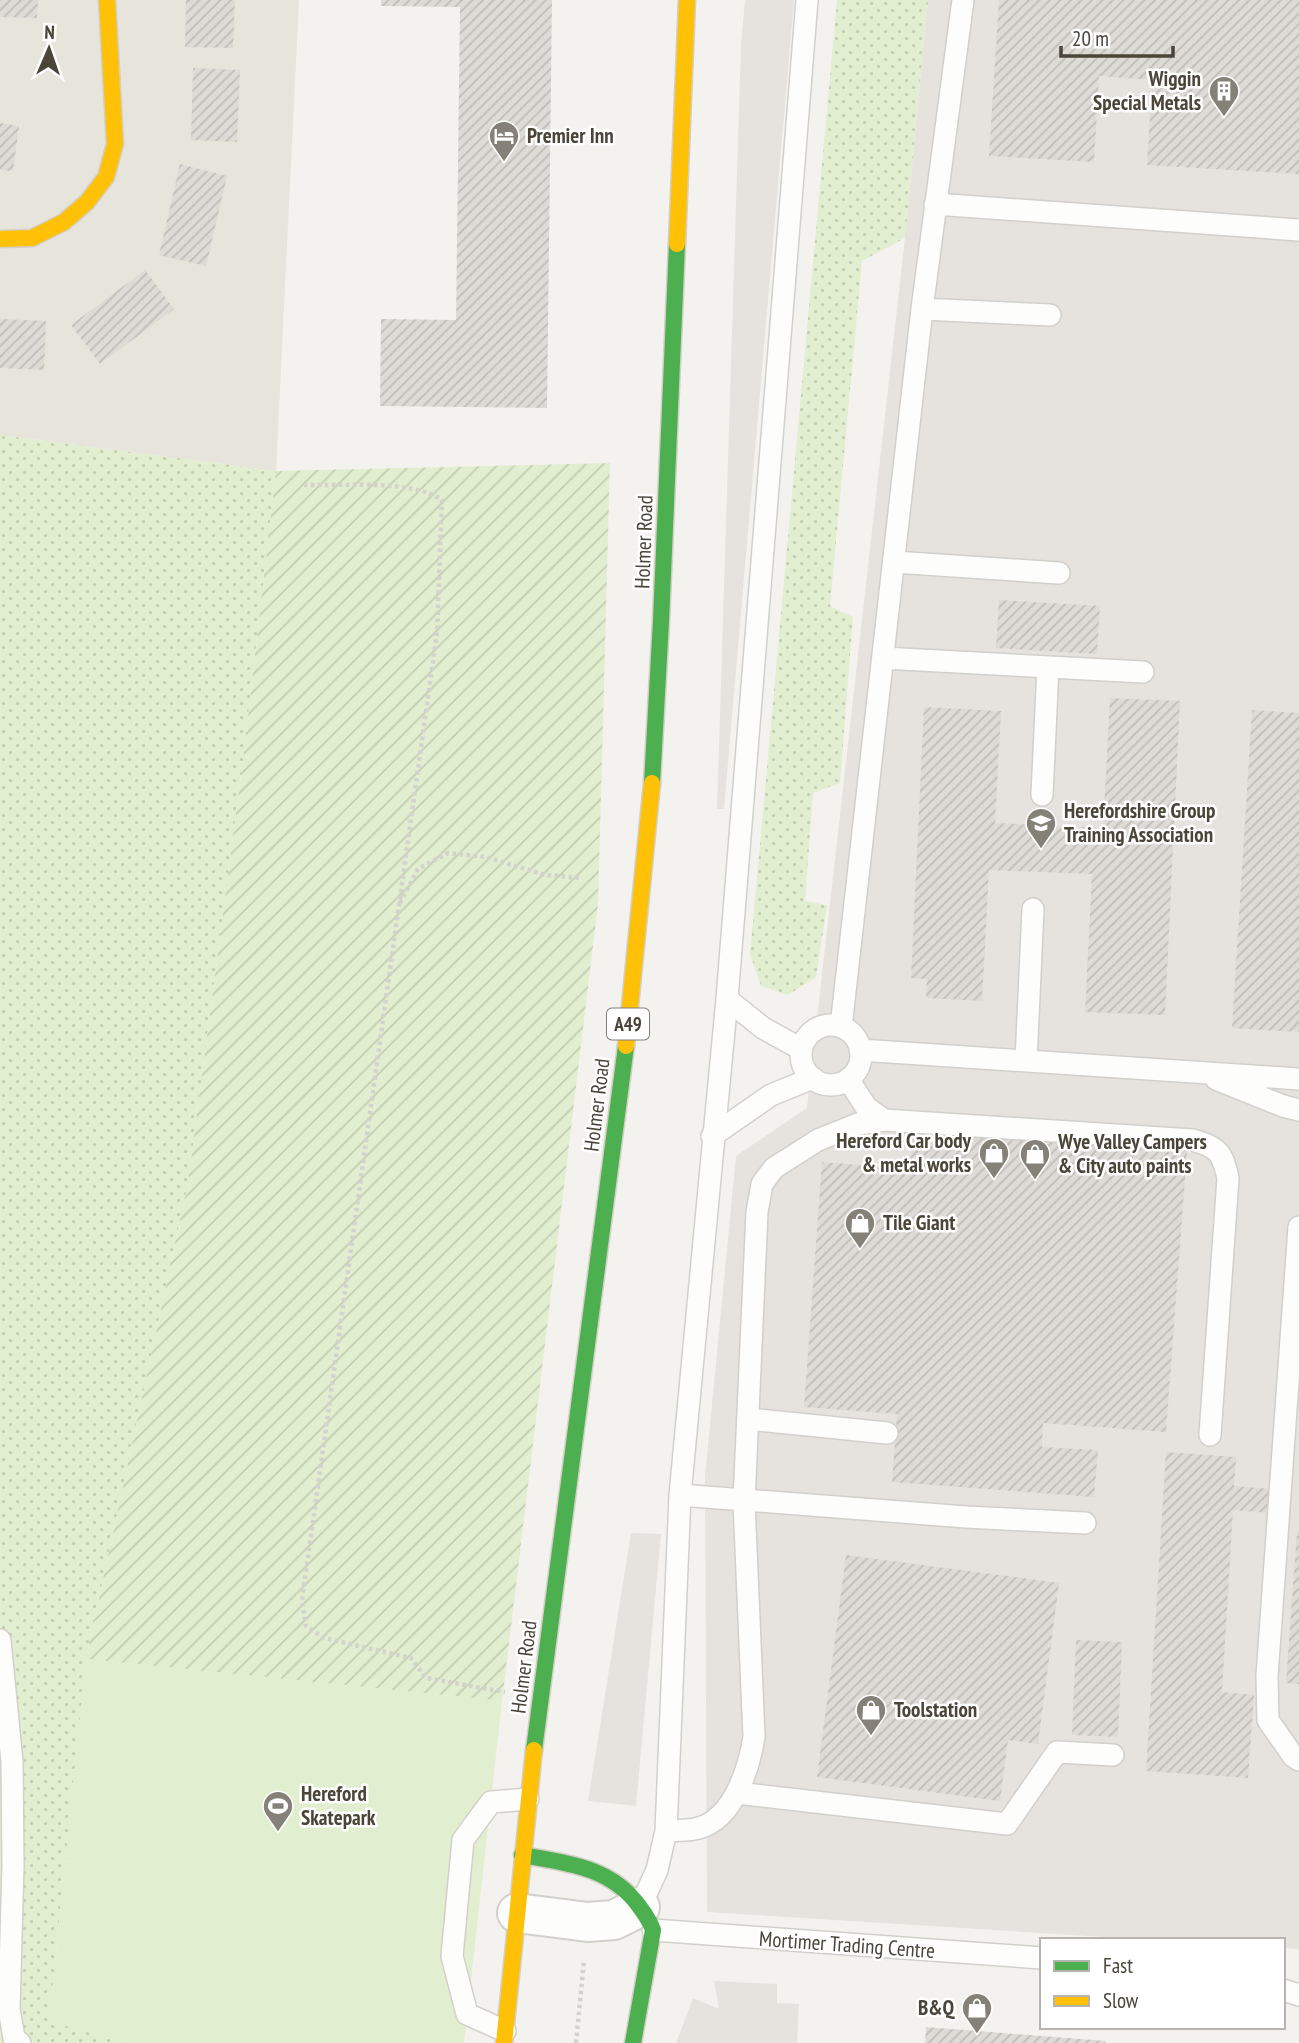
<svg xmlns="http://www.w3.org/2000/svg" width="1299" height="2043" viewBox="0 0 1299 2043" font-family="'PT Sans Narrow',sans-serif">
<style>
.residential{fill:#e7e4dc}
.industrial{fill:#e6e2de}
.grass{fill:url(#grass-dots)}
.garden{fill:url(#garden-furrows)}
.pitch{fill:#e1eecf}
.parking{fill:#e6e3df}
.building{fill:url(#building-hatch)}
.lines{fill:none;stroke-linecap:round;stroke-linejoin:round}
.lane-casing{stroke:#d2d0cb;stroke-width:24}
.street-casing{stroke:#d2d0cb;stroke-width:42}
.fast-casing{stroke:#d3cfc5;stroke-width:19}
.slow-casing{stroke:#d3cfc5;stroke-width:19}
.path{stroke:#d3d2cc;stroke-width:4.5;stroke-dasharray:3.5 3.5;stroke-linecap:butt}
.lane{stroke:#fdfdfc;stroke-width:21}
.street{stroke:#fdfdfc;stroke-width:38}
.fast{stroke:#4caf50;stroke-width:16}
.slow{stroke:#ffc107;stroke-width:16}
.labels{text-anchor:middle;stroke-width:5;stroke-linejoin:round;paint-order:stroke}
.shield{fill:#fff;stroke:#817c74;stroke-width:2}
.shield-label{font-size:19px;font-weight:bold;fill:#4b4439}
.poi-label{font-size:21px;font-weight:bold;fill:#4b4439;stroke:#fff;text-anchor:start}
.street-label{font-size:21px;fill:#4b4439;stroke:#fff}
</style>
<defs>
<pattern id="grass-dots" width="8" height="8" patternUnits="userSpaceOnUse" patternTransform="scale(1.75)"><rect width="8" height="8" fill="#e1eecf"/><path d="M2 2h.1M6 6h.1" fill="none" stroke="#c3cdb2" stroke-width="1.8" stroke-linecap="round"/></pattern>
<pattern id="garden-furrows" width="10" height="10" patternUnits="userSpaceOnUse" patternTransform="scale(1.75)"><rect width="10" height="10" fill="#e1eecf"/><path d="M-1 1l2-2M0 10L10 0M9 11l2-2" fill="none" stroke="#c3cdb2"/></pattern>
<pattern id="building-hatch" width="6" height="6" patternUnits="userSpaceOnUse" patternTransform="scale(1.75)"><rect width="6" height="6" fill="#dedbd6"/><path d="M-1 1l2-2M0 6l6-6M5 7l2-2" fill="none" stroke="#c0bdb8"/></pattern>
</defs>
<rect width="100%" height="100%" fill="#f4f2ee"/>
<!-- residential -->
<path class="residential" d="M0 0H299L276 471 0 435Z"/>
<!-- industrial -->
<path class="industrial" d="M928 0H1299V1949L1283 1948V1940H1152L707 1912 705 1477 736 1156 807 1108 905 238Z"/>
<!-- grass -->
<path class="grass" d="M837 0H928L905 238 862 261 830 606 853 617 840 783 813 793 805 901 827 905 816 977 788 995 761 986 750 954Z
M0 435 276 471 244 752 188 1183 86 1659 49 2021 125 2043H0Z"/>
<!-- garden -->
<path class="garden" d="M610 463 598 904 502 1701 86 1659 188 1183 244 752 276 471Z"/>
<!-- pitch -->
<path class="pitch" d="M86 1659 502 1701 464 2043H125L49 2021Z"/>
<!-- parking -->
<path class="parking" d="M745 0H794L724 809H717L741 45Z
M974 231 1107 239 1084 557 975 546 943 516 955 334Z
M1113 241 1299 256V697L1187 688 1090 575Z
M631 1533 661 1534 636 1806 588 1801Z
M714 1981 777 1984V2003L799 2004 797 2043H676L693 1998 719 2009Z"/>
<!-- building -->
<path class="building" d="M0 0H38L37 18 0 17Z
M186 0H235L233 48 185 47Z
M381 0H552L547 408 380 406 381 319 456 320 460 7 381 6Z
M999 0H1299V174L1147 165 1152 80 1099 76 1094 162 989 156Z
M193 68 240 70 237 142 191 140Z
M0 123 19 126 13 171 0 170Z
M180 164 227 176 206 266 159 255Z
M145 270 174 309 100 364 71 325Z
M0 319 46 321 44 370 0 368Z
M999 600 1100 606 1097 654 996 648Z
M1110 698 1180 701 1165 1015 1085 1012 1092 874 989 870 982 1001 926 998 927 979 911 978 924 707 1001 711 995 823 1103 828Z
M1252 710 1299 713V1032L1232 1028Z
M912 1132 1187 1152 1166 1432 1043 1423 1042 1447 1098 1450 1094 1497 892 1482 897 1414 804 1407 822 1162 910 1169Z
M1166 1452 1236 1457 1234 1486 1271 1489 1270 1513 1233 1510 1222 1692 1254 1695 1248 1778 1146 1771Z
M1297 1531 1299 1532V1684L1286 1683Z
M846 1555 1059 1583 1038 1744 1008 1740 1000 1801 817 1777Z
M1076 1640 1122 1642 1118 1737 1072 1735Z
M926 2027 1106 2041V2043H925Z"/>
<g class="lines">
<!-- lane casing -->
<g class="lane-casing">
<path id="lane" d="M935 204 1299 230
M922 309 1050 315
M894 562 1059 573
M883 658 1143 672
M1042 795 1048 667
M727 999 763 1028 801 1049
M801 1055a30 30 0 1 1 60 0a30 30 0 1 1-60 0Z
M841 1027 922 309 963 0
M860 1050 1299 1079
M1026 1061 1033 909
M848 1079 866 1107 884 1120 1193 1140C1219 1148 1222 1152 1228 1178L1210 1435
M1216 1079 1283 1106 1299 1110
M712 1136 771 1095 813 1078
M1299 1227 1267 1676 1268 1720 1293 1756 1299 1760
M748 1419 887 1433
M680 1495 966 1517 1085 1523
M0 1640 12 1762 13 1865 9 2009 14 2038 20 2043
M737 1793 1007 1824 1057 1752 1113 1755
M666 1831C676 1830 689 1831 699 1828 734 1818 749 1768 754 1737L744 1501 757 1212 762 1184 774 1168 818 1140 858 1124 884 1120
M640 1907 657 1870 666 1831 680 1495 727 999 807 0
M653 1930 1042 1958
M1283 1990 1299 1995
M505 2031 467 2014 452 1956 463 1840 491 1802 528 1799"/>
</g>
<!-- street casing -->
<g class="street-casing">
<path id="street" d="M517 1913 588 1922 614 1920 640 1907"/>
</g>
<!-- fast casing -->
<g class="fast-casing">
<path id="fast" d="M652 783 661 621 677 244
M534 1750 626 1046
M522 1855C567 1863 611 1867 639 1906 645 1914 650 1921 653 1930L633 2043"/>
</g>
<!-- slow casing -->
<g class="slow-casing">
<path id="slow" d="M0 239 32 238 64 222 87 202 106 177 115 144 107 0
M677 244 687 0
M626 1046 652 783
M504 2043 534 1750"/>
</g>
<!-- path -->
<path class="path" d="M304 485C342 486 411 479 442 500L437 633 302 1600 306 1626 324 1638 411 1658 426 1678 505 1692
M400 903 418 869 448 853 486 857 545 875 582 878
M576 2043 584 1960"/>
<!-- lane -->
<use href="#lane" class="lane"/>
<!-- street -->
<use href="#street" class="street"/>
<!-- fast -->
<use href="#fast" class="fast"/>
<!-- slow -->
<use href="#slow" class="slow"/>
</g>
<!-- icons -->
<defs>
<g id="building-pin" transform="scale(1.575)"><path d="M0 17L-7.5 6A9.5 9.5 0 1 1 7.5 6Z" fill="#868178" stroke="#fff"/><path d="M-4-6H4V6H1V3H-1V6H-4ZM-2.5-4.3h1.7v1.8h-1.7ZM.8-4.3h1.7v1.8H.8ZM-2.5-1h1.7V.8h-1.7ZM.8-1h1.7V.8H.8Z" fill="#fff"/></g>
<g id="hotel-pin" transform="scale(1.575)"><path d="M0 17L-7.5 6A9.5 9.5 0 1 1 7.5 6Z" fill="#868178" stroke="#fff"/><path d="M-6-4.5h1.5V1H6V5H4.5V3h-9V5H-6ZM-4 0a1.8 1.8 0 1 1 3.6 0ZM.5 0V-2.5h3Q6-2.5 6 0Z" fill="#fff"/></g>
<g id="university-pin" transform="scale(1.575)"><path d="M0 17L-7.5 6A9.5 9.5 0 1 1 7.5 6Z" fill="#868178" stroke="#fff"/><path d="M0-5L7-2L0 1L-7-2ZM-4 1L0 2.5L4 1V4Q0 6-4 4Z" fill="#fff"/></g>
<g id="shop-pin" transform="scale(1.575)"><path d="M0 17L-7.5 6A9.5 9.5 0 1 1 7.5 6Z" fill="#868178" stroke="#fff"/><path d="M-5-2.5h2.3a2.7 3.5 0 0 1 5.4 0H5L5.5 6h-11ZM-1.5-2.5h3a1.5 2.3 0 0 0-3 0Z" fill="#fff"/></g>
<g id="stadium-pin" transform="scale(1.575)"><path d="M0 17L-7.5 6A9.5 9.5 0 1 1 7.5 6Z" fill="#868178" stroke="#fff"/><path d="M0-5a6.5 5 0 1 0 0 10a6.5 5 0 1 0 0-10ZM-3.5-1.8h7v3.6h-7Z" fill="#fff"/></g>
</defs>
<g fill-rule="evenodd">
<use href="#building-pin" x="1224" y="91"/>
<use href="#hotel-pin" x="504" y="136"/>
<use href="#university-pin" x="1041" y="823"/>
<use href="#shop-pin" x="994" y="1153"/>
<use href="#shop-pin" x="1035" y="1154"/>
<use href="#shop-pin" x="860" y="1223"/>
<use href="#shop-pin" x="871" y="1710"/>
<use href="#stadium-pin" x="278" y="1806"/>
<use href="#shop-pin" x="977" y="2008"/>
</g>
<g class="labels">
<!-- shield labels -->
<rect class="shield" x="607" y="1008.5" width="42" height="31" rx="5"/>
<g class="shield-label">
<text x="628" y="1031">A49</text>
</g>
<!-- poi labels -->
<g class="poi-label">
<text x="1201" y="86" text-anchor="end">Wiggin<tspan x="1201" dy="24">Special Metals</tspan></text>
<text x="527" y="143">Premier Inn</text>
<text x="1064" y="818">Herefordshire Group<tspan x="1064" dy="24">Training Association</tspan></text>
<text x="971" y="1148" text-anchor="end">Hereford Car body<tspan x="971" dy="24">&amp; metal works</tspan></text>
<text x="1058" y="1149">Wye Valley Campers<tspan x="1058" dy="24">&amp; City auto paints</tspan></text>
<text x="883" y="1230">Tile Giant</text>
<text x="894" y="1717">Toolstation</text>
<text x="301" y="1801">Hereford<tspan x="301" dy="24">Skatepark</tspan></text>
<text x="954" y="2015" text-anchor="end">B&amp;Q</text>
</g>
<!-- street labels -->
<g class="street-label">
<text transform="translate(644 542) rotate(-88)" y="7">Holmer Road</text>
<text transform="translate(597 1105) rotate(-83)" y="7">Holmer Road</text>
<text transform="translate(524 1667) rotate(-83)" y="7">Holmer Road</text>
<text transform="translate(847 1945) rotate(4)" y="7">Mortimer Trading Centre</text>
</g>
</g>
<!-- legend -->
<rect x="1040" y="1938" width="245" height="91" fill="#ffffff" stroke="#b7b4b0" stroke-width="2"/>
<rect x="1054" y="1961" width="35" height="10" fill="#4caf50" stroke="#b7b4b0" stroke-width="2"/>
<text x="1103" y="1973" font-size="21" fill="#4b4439">Fast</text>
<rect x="1054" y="1996" width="35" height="10" fill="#ffc107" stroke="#b7b4b0" stroke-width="2"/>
<text x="1103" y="2008" font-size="21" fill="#4b4439">Slow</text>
<!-- north arrow -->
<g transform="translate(49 49) rotate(2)" stroke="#ffffff" stroke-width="5" paint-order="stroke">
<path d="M0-5L12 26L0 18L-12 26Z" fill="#4b4439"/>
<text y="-10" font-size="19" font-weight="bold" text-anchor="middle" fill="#4b4439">N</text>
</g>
<!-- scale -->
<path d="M1061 46v10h112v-10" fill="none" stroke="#4b4439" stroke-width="3.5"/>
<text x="1072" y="46" font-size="21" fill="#4b4439" stroke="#ffffff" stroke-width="5" paint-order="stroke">20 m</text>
</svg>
